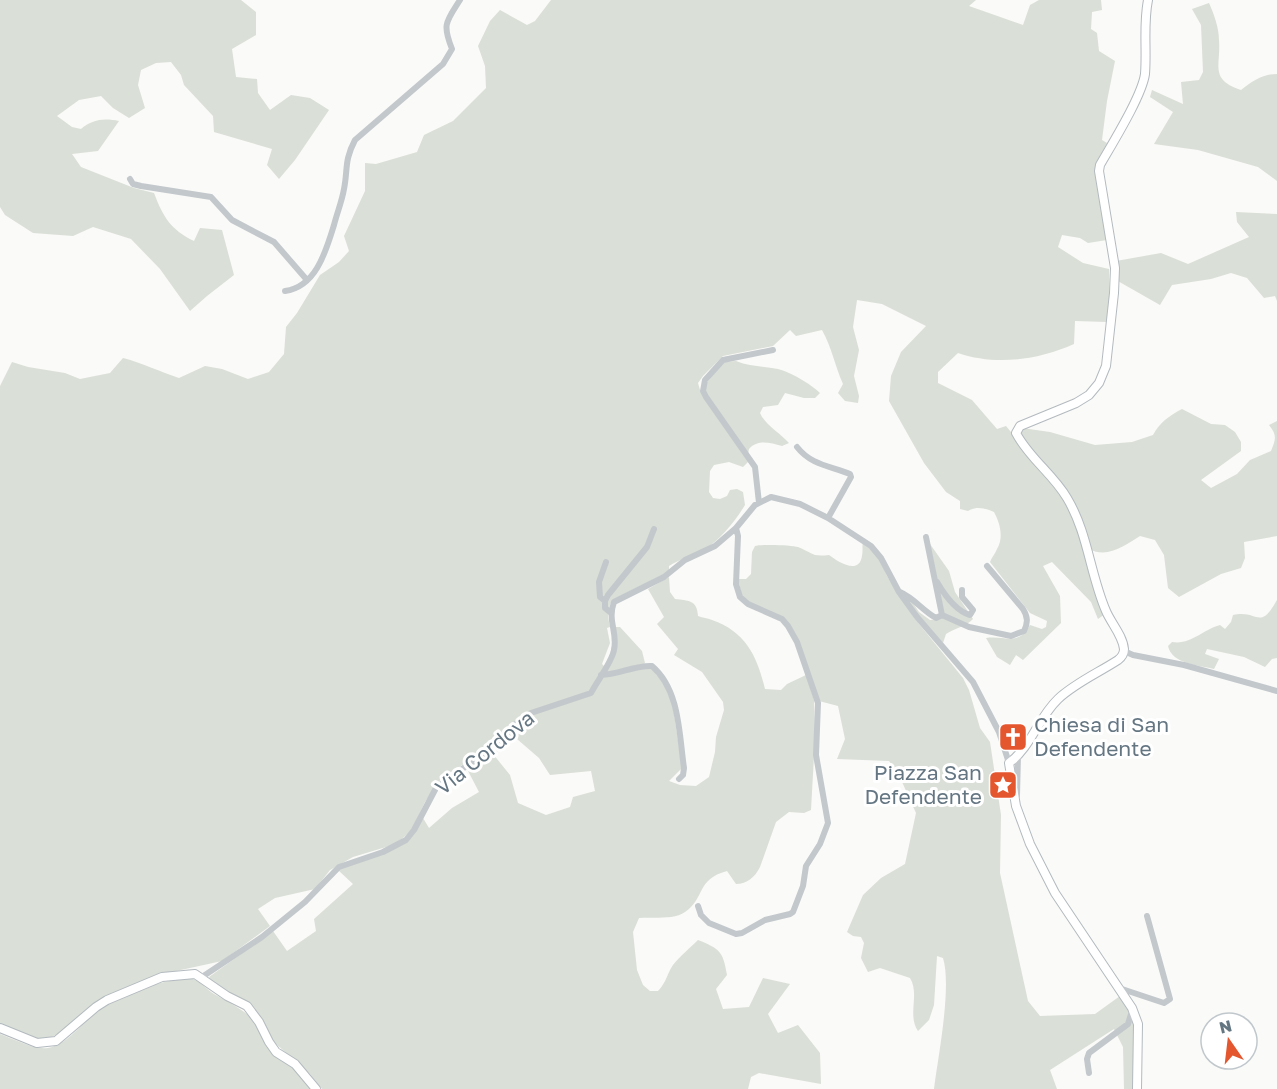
<svg xmlns="http://www.w3.org/2000/svg" width="1277" height="1089" viewBox="0 0 1277 1089" font-family="'Golos Text',sans-serif">
<style>
.green{fill:#dadfd7;fill-rule:evenodd}
.lines{fill:none;stroke-linecap:round;stroke-linejoin:round}
.secondary-casing{stroke:#b3babf;stroke-width:10}
.street{stroke:#c3c8cc;stroke-width:6}
.secondary{stroke:#fff;stroke-width:8}
.labels{text-anchor:middle;stroke-width:6;stroke-linejoin:round;paint-order:stroke}
.poi-label{font-size:21px;fill:#657683;stroke:#fff;text-anchor:start}
.street-label{font-size:21px;fill:#657683;stroke:#fff}
</style>
<rect width="100%" height="100%" fill="#fafaf8"/>
<!-- green -->
<path class="green" d="M0 0H241L256 12V35L232 49 236 77 257 79 258 93 270 110 291 95 310 98 329 110 295 160 279 179 267 165 272 149 214 132 213 116 184 85 181 75 171 62 156 63 141 70 138 85 145 108 129 118 113 108 101 96 79 100 57 116 72 127 81 129C93 119 104 118 119 121L98 151 72 154 81 167 134 188 154 193C163 217 171 230 194 241L200 228 222 230 234 275 207 296 190 311 160 269 131 239 93 227 73 236 33 233 5 215 0 207Z
M551 0H976L969 6 1023 25 1030 5 1039 0H1101L1102 10 1092 12 1091 29 1097 33 1099 51 1115 61 1107 101 1102 140 1107 143 1095 167 1107 240 1088 243 1080 238 1062 235 1058 247 1083 263 1109 269V299L1107 322 1075 321 1074 344C1038 360 996 366 958 353L938 372V383L972 400 997 429 1006 426 1066 499 1080 529 1105 614 1098 619 1091 602 1052 562 1043 566 1060 596 1061 623 1023 660 1016 655 1010 665 997 657 986 638C1005 635 1018 647 1030 625L1042 629 1046 627 1047 621 1030 613 990 562C992 557 995 554 997 549 1004 537 1000 523 994 512 984 508 977 506 968 511L960 509V501L946 492 924 463 889 401 891 376 901 352 926 326 882 304 857 300 853 327 859 350 854 376 859 396 858 403 845 401 838 393 843 384C835 366 832 348 822 330L796 336 790 330 773 346 723 356 703 376 698 383 700 390 748 459V462L743 467 729 462 714 465 710 471 709 492 713 498 720 499 727 496 730 490 737 489 743 492 745 505C735 521 720 541 703 550 691 556 680 559 669 566V572L610 604 608 617 610 627 607 628 610 643 602 664 607 669 616 627H620L642 651 645 663 642 666 651 667 671 693 682 768 669 781 680 785 696 786 709 777 715 752 716 737 724 710 723 702 702 672 674 655 678 649 657 624 664 617 648 589 669 577 670 592 675 599C688 601 697 599 698 616 703 618 707 618 712 620 746 632 757 656 765 689L781 690 787 684 806 675 814 700 815 738 811 810 804 813 789 812 776 822 760 867C755 877 747 884 736 884L727 871C696 879 705 899 685 912 674 920 652 917 639 918L633 932 637 970 643 985 650 991H658C666 983 667 974 673 965 680 956 690 948 698 940 720 949 723 951 727 975L716 989 723 1009 749 1007 763 978 790 984 768 1014 778 1033 798 1025 820 1053 821 1084 759 1073 751 1077 748 1089H322L310 1074 268 1037 262 1023 212 983 209 977 273 931 287 951 316 931 314 919 353 884 338 870 404 844 412 836 423 818 429 828 452 808 479 792 467 769 505 737 441 779 425 802 411 831 396 844 353 857 330 870 315 889 275 898 258 909 270 926 222 961 167 973 139 982 60 1033 45 1040 33 1038 0 1025V386L12 362 28 367 65 373 80 379 110 373 123 358C143 363 160 372 179 378L205 366 222 369 248 379 269 372 284 354 286 327 297 313 320 275 339 262 349 251 344 236 365 191V163L376 164 417 152 424 135 453 121 486 88 485 66 478 46 490 21 500 10 527 25 535 21ZM517 739 539 758 550 775 591 771 595 791 573 797 570 807 546 815 518 803 510 775 493 754Z
M1209 3C1214 14 1219 28 1219 40 1221 66 1209 79 1241 90 1253 81 1262 74 1277 74V181L1258 167 1198 150 1154 144 1173 112 1150 97 1152 90 1183 104 1181 82 1199 80 1203 72 1201 25 1192 9Z
M1236 212 1277 214V301L1275 296 1264 298 1247 278 1231 273 1211 279 1172 285 1160 305 1116 280V261L1161 253 1188 264 1249 237 1237 222Z
M736 361C750 367 764 366 778 369 790 372 811 384 820 393L815 398H804L785 393 778 405 763 407 760 413C765 425 780 433 789 443L782 446C770 443 758 439 749 449L748 454 704 390 705 385 723 362Z
M1182 409 1211 424 1225 425 1235 432 1241 442V451L1201 480 1211 488 1237 474 1250 460 1271 451C1276 439 1277 435 1269 425L1277 421V536L1244 542 1245 558 1241 568 1221 574 1179 597 1168 588 1164 555 1155 540 1140 536C1125 545 1108 559 1089 549L1083 527 1017 433 1022 428 1050 432 1095 445 1132 442 1153 435C1160 422 1169 416 1182 409Z
M863 541 880 560 887 576 915 619 963 678 969 690 980 728 990 742 1001 815 1000 873 1028 1001 1040 1016 1095 1014 1120 996 1129 1010 1135 1025 1133 1089H1124L1123 1047 1114 1029 1050 1070 1057 1089H934C938 1057 952 987 943 958L937 956 934 1005 929 1020 918 1031C907 1015 920 994 910 978L880 968 868 972 861 958 864 943 861 937 853 936 847 932 863 895 881 878 905 864 916 813 898 773 889 761 837 759 845 739 838 706 819 701 789 625 749 603 742 596 738 579H746L751 574 752 552 755 546C762 544 792 545 798 547 813 553 811 557 829 555 837 561 859 576 862 556 863 551 862 547 863 541Z
M930 544 949 571 955 592 973 619C965 627 955 628 946 634L943 643 918 616 907 599H910L919 612 930 620 940 619Z
M1277 600V658L1272 659 1265 667 1244 657 1207 649 1205 654 1219 659 1214 669C1198 665 1172 664 1168 646L1172 642C1191 645 1202 630 1220 625L1225 629 1231 622 1233 615C1258 609 1259 632 1277 600Z
M190 978C200 981 206 989 214 994 226 1001 237 1006 248 1015L311 1089H0V1034C14 1039 34 1050 48 1048 68 1044 81 1024 96 1012 122 992 158 981 190 978Z"/>
<g class="lines">
<!-- secondary casing -->
<g class="secondary-casing">
<path id="secondary" d="M0 1028 37 1043 56 1041 96 1007 107 1000 162 977 195 974 227 996 247 1006 259 1022 269 1042 276 1052 295 1064 316 1089
M1137 1089 1138 1024 1132 1008 1055 893 1030 844 1016 806 1009 763C1031 747 1038 718 1058 699 1075 683 1098 673 1118 660 1122 657 1124 654 1124 649 1123 636 1111 623 1106 611 1090 574 1088 533 1067 498 1053 474 1029 458 1016 433L1020 426 1076 403 1089 395 1099 383 1106 366 1114 293 1115 268 1099 171 1100 165C1112 144 1142 96 1145 74 1147 49 1143 25 1148 0"/>
</g>
<!-- street -->
<path class="street" d="M130 179 133 184 141 186 211 197 232 220 274 242 307 280
M285 291C316 287 326 251 334 225 337 213 342 201 344 189 348 169 344 161 355 140L443 64 452 49C442 24 446 22 460 0
M797 447C811 465 830 466 850 474L851 477 828 518
M759 503 755 467 706 397 703 391 705 380 723 360 773 350
M937 582C944 594 956 611 970 615L973 610 962 597V590
M900 592C914 598 922 610 936 618L942 615 926 537
M605 601 600 597 599 582 606 562
M611 613 605 608V601L608 595 647 547 654 529
M942 615 969 627 1011 636 1024 631C1028 623 1028 617 1023 609L987 566
M1124 651 1133 655 1184 665 1277 691
M601 675C618 675 635 665 652 666 680 690 679 734 684 768L683 775 679 779
M1017 796 1018 755
M698 906 701 915 709 923 736 934 742 933 765 920 790 914 793 912 803 886 806 866 820 844 828 823 816 755 818 703 797 642 788 626 782 619 748 604 740 597 736 584 738 536 736 528
M202 977 262 937 305 902 339 867 383 852 406 840 414 830 436 788 487 751 509 729 531 713 591 693C597 681 612 662 614 650 618 632 607 621 614 602L664 577 685 560 715 546 736 528 755 505 771 497 800 504 828 518 871 546 881 558 899 592 917 617 973 682 999 732 1009 763
M1119 988 1164 1003 1170 999 1147 916
M1089 1073 1087 1059 1089 1053 1128 1024 1132 1011"/>
<!-- secondary -->
<use href="#secondary" class="secondary"/>
</g>
<!-- icons -->
<defs>
<g id="church-square" transform="scale(1.5)"><rect x="-9" y="-9" width="18" height="18" rx="4" fill="#e4572e" stroke="#fff"/><path d="M-1.2-6h2.4v3.5h3.3v2.4h-3.3V6h-2.4V-.1h-3.3v-2.4h3.3Z" fill="#fff"/></g>
<g id="sight-square" transform="scale(1.5)"><rect x="-9" y="-9" width="18" height="18" rx="4" fill="#e4572e" stroke="#fff"/><path d="M0-6L1.8-2.2L6-1.7L2.9 1.2L3.7 5.4L0 3.3L-3.7 5.4L-2.9 1.2L-6-1.7L-1.8-2.2Z" fill="#fff"/></g>
</defs>
<g fill-rule="evenodd">
<use href="#church-square" x="1013" y="737"/>
<use href="#sight-square" x="1003" y="785"/>
</g>
<g class="labels">
<!-- poi labels -->
<g class="poi-label">
<text x="1034" y="732">Chiesa di San<tspan x="1034" dy="24">Defendente</tspan></text>
<text x="982" y="780" text-anchor="end">Piazza San<tspan x="982" dy="24">Defendente</tspan></text>
</g>
<!-- street labels -->
<g class="street-label">
<text transform="translate(485 753) rotate(-39)" y="7">Via Cordova</text>
</g>
</g>
<!-- north arrow -->
<g transform="translate(1229 1041) rotate(346)"><circle r="28" fill="#ffffff" stroke="#c1c8cd" stroke-width="1.5"/>
<path d="M0-4.5L10 22L0 15L-10 22Z" fill="#e4572e"/>
<text y="-9" font-size="16" font-weight="bold" text-anchor="middle" fill="#657683">N</text>
</g>
</svg>
